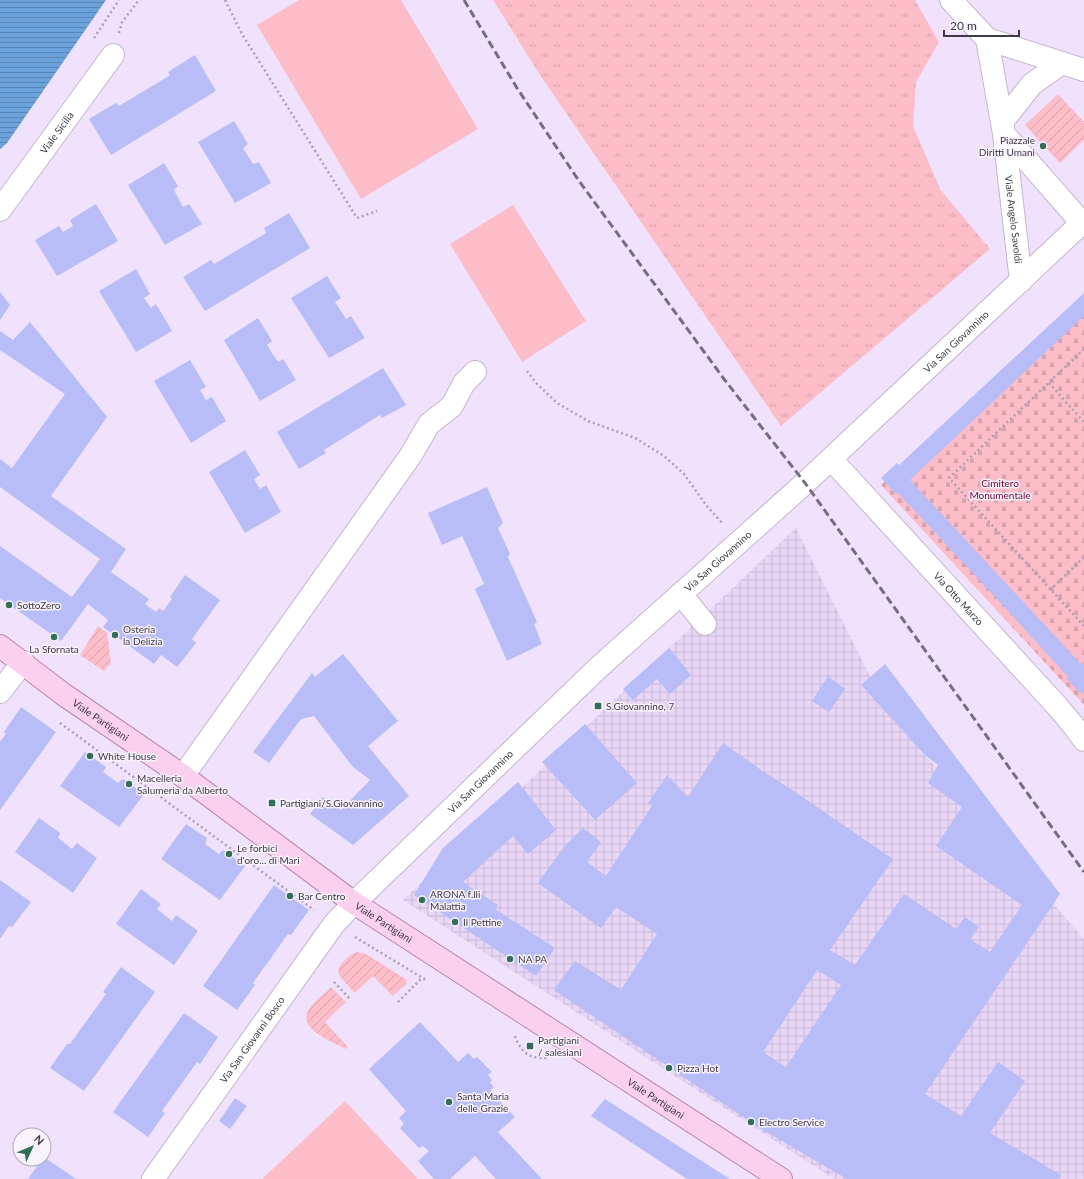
<svg xmlns="http://www.w3.org/2000/svg" width="1084" height="1179" viewBox="0 0 1084 1179" font-family="Lato,sans-serif">
<style>
.industrial{fill:url(#industrial-grid)}
.grass{fill:url(#grass-tufts)}
.cemetery{fill:url(#cemetery-stones)}
.garden{fill:url(#garden-furrows)}
.pitch{fill:#fcbdc8}
.water{fill:url(#water-rules)}
.building{fill:#b8bdf7;fill-rule:evenodd}
.lines{fill:none;stroke-linecap:round;stroke-linejoin:round}
.minor-casing{stroke:#c3b5cf;stroke-width:24}
.major-casing{stroke:#b786ab;stroke-width:24}
.path{stroke:#aaa0b4;stroke-width:2.5;stroke-dasharray:2 3;stroke-linecap:butt}
.minor{stroke:#fff;stroke-width:22}
.major{stroke:#fbd0ee;stroke-width:22}
.rail{stroke:#766e7e;stroke-width:3;stroke-dasharray:8 4;stroke-linecap:butt}
.poi-dot{fill:#356e56;stroke:#f9f3fe;stroke-width:1.5}
.labels{text-anchor:middle;stroke-width:3;stroke-linejoin:round;paint-order:stroke}
.street-label{font-size:10px;fill:#3f3944;stroke:#f9f3fe}
.poi-label{font-size:10px;fill:#3f3944;stroke:#f9f3fe;text-anchor:start}
.park-label{font-size:10px;fill:#69012a;stroke:#f9f3fe}
</style>
<defs>
<pattern id="industrial-grid" width="8" height="8" patternUnits="userSpaceOnUse"><rect width="8" height="8" fill="#e8d6f7"/><path d="M0 4h8M4 0v8" fill="none" stroke="#c8b8d5"/></pattern>
<pattern id="grass-tufts" width="24" height="20" patternUnits="userSpaceOnUse"><rect width="24" height="20" fill="#fcbdc8"/><path d="M3 7l-1-3M5 7V3M7 7l1-3M15 17l-1-3M17 17v-4M19 17l1-3" fill="none" stroke="#d9a3ad"/></pattern>
<pattern id="cemetery-stones" width="16" height="16" patternUnits="userSpaceOnUse"><rect width="16" height="16" fill="#fcbdc8"/><path d="M2 7V4a2 2 0 0 1 4 0v3zM10 15v-3a2 2 0 0 1 4 0v3z" fill="#d9a3ad"/></pattern>
<pattern id="garden-furrows" width="10" height="10" patternUnits="userSpaceOnUse"><rect width="10" height="10" fill="#fcbdc8"/><path d="M-1 1l2-2M0 10L10 0M9 11l2-2" fill="none" stroke="#d9a3ad"/></pattern>
<pattern id="water-rules" width="6" height="5" patternUnits="userSpaceOnUse"><rect width="6" height="5" fill="#6ca2dc"/><path d="M0 2.5h6" fill="none" stroke="#5a85b4"/></pattern>
</defs>
<rect width="100%" height="100%" fill="#f0e2fd"/>
<!-- industrial -->
<path class="industrial" d="M796 528 888 712 1084 939V1179H834L403 900Z"/>
<!-- grass -->
<path class="grass" d="M493 0H915L939 42 916 82 913 126 940 189 990 249 781 426 540 75Z"/>
<!-- cemetery -->
<path class="cemetery" d="M1084 295V705L881 485Z"/>
<!-- garden -->
<path class="garden" d="M1058 94 1084 122V140L1060 163 1025 125Z
M98 626 107 633 111 663 104 671 80 655Z
M357 952 366 954 407 980 406 984 393 996 373 976 355 993 340 977 338 969C343 961 348 955 357 952Z
M331 987 346 1002 325 1022 348 1047 346 1049C333 1042 296 1029 309 1009 314 1001 324 994 331 987Z"/>
<!-- pitch -->
<path class="pitch" d="M299 0H401L478 129 361 199 257 25Z
M513 205 586 321 522 362 450 244Z
M345 1101 418 1179H262Z"/>
<!-- water -->
<path class="water" d="M0 0H106L7 143 0 149Z"/>
<!-- building -->
<path class="building" d="M195 55 216 91 111 155 89 119 116 103 119 106 164 79 170 75 168 72Z
M234 121 248 144 243 148 253 164 259 162 271 183 235 203 198 142Z
M164 163 178 186 174 190 183 207 189 204 202 224 165 245 128 185Z
M96 204 118 241 57 276 35 240 59 226 63 232 73 226 70 220Z
M289 213 310 248 205 311 183 277 211 260 214 264 266 233 264 228Z
M136 269 150 294 144 298 151 308 156 304 172 331 136 352 99 291Z
M327 276 341 298 335 302 346 319 351 316 365 338 329 358 291 298Z
M0 292 10 305 0 320Z
M1084 293V316L910 480 1081 664 1084 661V695L1081 692 1080 693 1066 678 1068 677 1008 611 898 493 896 494 881 478 897 463 899 465Z
M258 318 272 341 267 345 272 353 278 362 283 359 296 380 260 401 224 340Z
M30 322 107 417 51 496 126 549 111 572 149 599 145 604 156 612 159 608 163 611 172 599 170 597 185 575 220 600 192 639 196 643 177 667 161 655 154 664 103 627 108 620 88 604 61 641 0 598V546L72 597 100 559 0 487V459L12 468 65 394 0 350V331L13 340Z
M190 360 206 387 200 390 206 400 212 397 226 421 191 443 154 381Z
M383 368 406 405 382 418 380 415 324 450 326 453 299 469 277 432Z
M245 450 260 475 254 479 260 489 266 485 281 512 245 533 209 472Z
M487 487 503 523 498 528 510 554 508 557 537 622 534 624 542 644 507 661 475 589 484 584 462 536 442 545 428 513Z
M669 648 691 675 670 694 657 679 633 700 623 689Z
M343 654 398 721 368 746 409 796 353 845 310 814 323 797 341 810 370 780 352 766 314 716 301 719 269 763 253 752 312 673 315 677Z
M885 664 1060 894 925 1094 961 1116 998 1062 1025 1081 990 1133 1061 1175 1058 1179H847L758 1127 554 990 575 961 621 990 657 934 616 907 601 928 538 883 550 866 564 847 583 828 601 842 587 862 606 876 652 806 648 803 667 775 688 797 723 743 764 772 795 792 893 859 830 950 855 965 904 894 956 929 965 917 979 927 970 939 990 952 1022 905 936 846 962 807 928 783 938 765 925 755 861 685ZM817 970 841 985 786 1067 763 1052Z
M828 676 845 689 829 712 812 701Z
M21 707 56 732 0 810V742L6 734 4 732Z
M585 724 637 783 595 820 542 762Z
M85 752 106 767 103 772 111 778 118 783 123 779 144 794 119 827 60 786Z
M518 782 556 830 528 854 513 836 463 882 498 905 495 909 555 948 536 976 414 895 443 848Z
M39 818 60 833 58 838 72 849 77 843 97 858 73 893 15 852Z
M186 824 207 838 205 844 219 854 223 850 245 866 220 900 161 859Z
M0 880 31 902 12 927 9 926 0 939Z
M274 885 309 910 291 935 288 934 253 983 255 985 237 1010 203 986Z
M141 889 161 904 157 909 172 921 176 915 198 931 174 965 116 924Z
M121 967 155 992 84 1091 50 1068 67 1044H70L106 994 103 992Z
M184 1013 218 1037 200 1064 197 1062 162 1111 165 1113 148 1137 113 1112Z
M420 1022 458 1062 468 1053 474 1059 477 1057 492 1072 488 1075 492 1080 490 1083 494 1087 491 1090V1092L515 1117 498 1132 542 1179H496L475 1156 450 1179H434L418 1161 429 1151 423 1146 419 1148 400 1128 404 1124 399 1118 406 1111 369 1069Z
M235 1098 247 1106 230 1129 219 1121Z
M605 1099 686 1151 730 1179H687L591 1116Z
M44 1157 76 1179H28L42 1159H44Z"/>
<g class="lines">
<!-- minor casing -->
<g class="minor-casing">
<g id="minor">
<path d="M951 0 987 39 1084 70"/>
<path d="M987 39 1004 134 1082 223"/>
<path d="M1002 122 1032 84 1062 63"/>
<path id="s1" d="M1004 134 1021 281"/>
<path id="s2" d="M0 210 113 55"/>
<path id="s3" d="M831 459 1057 706 1073 725 1084 740"/>
<path d="M681 594 705 624"/>
<path d="M0 692 23 662"/>
<path d="M183 776 411 455 429 424 452 406 464 383 475 372"/>
<path id="s4" d="M153 1179 334 924 354 903 598 668 805 483 1084 221"/>
</g>
</g>
<!-- major casing -->
<g class="major-casing">
<g id="major">
<path id="s5" d="M0 646 63 694 183 776 354 903 781 1179"/>
</g>
</g>
<!-- path -->
<path class="path" d="M225 0 242 34 357 218 377 211
M119 33 122 22 139 0
M94 38 119 0
M1084 349 949 478 1084 626
M527 371 536 383 557 403 588 421 635 438 664 456 684 474 706 505 723 524
M1049 383 1084 422
M1050 590 1084 557
M60 723 314 910
M355 937 426 980
M334 982 350 999
M398 1002 422 978
M515 1036C521 1053 530 1059 548 1058"/>
<!-- minor -->
<use href="#minor" class="minor"/>
<!-- major -->
<use href="#major" class="major"/>
<!-- rail -->
<path class="rail" d="M464 0 517 88 579 181 724 379 805 483 1084 872"/>
</g>
<!-- markers -->
<g class="poi-dot">
<circle cx="1043" cy="146" r="4"/>
<circle cx="9" cy="605" r="4"/>
<circle cx="115" cy="635" r="4"/>
<circle cx="54" cy="637" r="4"/>
<rect x="594" y="702" width="8" height="8" rx="2"/>
<circle cx="90" cy="756" r="4"/>
<circle cx="129" cy="784" r="4"/>
<rect x="268" y="799" width="8" height="8" rx="2"/>
<circle cx="229" cy="854" r="4"/>
<circle cx="290" cy="896" r="4"/>
<circle cx="422" cy="900" r="4"/>
<circle cx="455" cy="922" r="4"/>
<circle cx="510" cy="959" r="4"/>
<rect x="526" y="1042" width="8" height="8" rx="2"/>
<circle cx="669" cy="1068" r="4"/>
<circle cx="449" cy="1102" r="4"/>
<circle cx="751" cy="1122" r="4"/>
</g>
<g class="labels">
<!-- street labels -->
<g class="street-label">
<text dy="4" stroke="none"><textPath href="#s2" startOffset="96">Viale Sicilia</textPath></text>
<text dy="4" stroke="none"><textPath href="#s1" startOffset="86">Viale Angelo Savoldi</textPath></text>
<text dy="4" stroke="none"><textPath href="#s4" startOffset="1165">Via San Giovannino</textPath></text>
<text dy="4" stroke="none"><textPath href="#s4" startOffset="841">Via San Giovannino</textPath></text>
<text dy="4" stroke="none"><textPath href="#s3" startOffset="189">Via Otto Marzo</textPath></text>
<text dy="4" stroke="none"><textPath href="#s5" startOffset="125">Viale Partigiani</textPath></text>
<text dy="4" stroke="none"><textPath href="#s4" startOffset="517">Via San Giovannino</textPath></text>
<text dy="4" stroke="none"><textPath href="#s5" startOffset="473">Viale Partigiani</textPath></text>
<text dy="4" stroke="none"><textPath href="#s4" startOffset="171">Via San Giovanni Bosco</textPath></text>
<text dy="4" stroke="none"><textPath href="#s5" startOffset="797">Viale Partigiani</textPath></text>
</g>
<!-- poi labels -->
<g class="poi-label">
<text x="1035" y="144" text-anchor="end">Piazzale<tspan x="1035" dy="12">Diritti Umani</tspan></text>
<text x="17" y="609">SottoZero</text>
<text x="123" y="633">Osteria<tspan x="123" dy="12">la Delizia</tspan></text>
<text x="54" y="653" text-anchor="middle">La Sfornata</text>
<text x="606" y="710">S.Giovannino, 7</text>
<text x="98" y="760">White House</text>
<text x="137" y="782">Macelleria<tspan x="137" dy="12">Salumeria da Alberto</tspan></text>
<text x="280" y="807">Partigiani/S.Giovannino</text>
<text x="237" y="852">Le forbici<tspan x="237" dy="12">d'oro... di Mari</tspan></text>
<text x="430" y="898">ARONA f.lli<tspan x="430" dy="12">Malattia</tspan></text>
<text x="298" y="900">Bar Centro</text>
<text x="463" y="926">Il Pettine</text>
<text x="518" y="963">NA PA</text>
<text x="538" y="1044">Partigiani<tspan x="538" dy="12">/ salesiani</tspan></text>
<text x="677" y="1072">Pizza Hot</text>
<text x="457" y="1100">Santa Maria<tspan x="457" dy="12">delle Grazie</tspan></text>
<text x="759" y="1126">Electro Service</text>
</g>
<!-- park labels -->
<g class="park-label">
<text x="1000" y="487">Cimitero<tspan x="1000" dy="12">Monumentale</tspan></text>
</g>
</g>
<!-- north arrow -->
<g transform="translate(32 1147) rotate(46)"><circle r="19" fill="#f9f3fe" stroke="#afa9b4"/>
<path d="M0-3L7 15L0 10L-7 15Z" fill="#356e56"/>
<text y="-6" font-size="11" font-weight="bold" text-anchor="middle" fill="#3f3944">N</text>
</g>
<!-- scale -->
<path d="M944 30v6h75v-6" fill="none" stroke="#3f3944" stroke-width="2"/>
<text x="950" y="30" font-size="12" fill="#3f3944" stroke="#f9f3fe" stroke-width="3" paint-order="stroke">20 m</text>
</svg>
